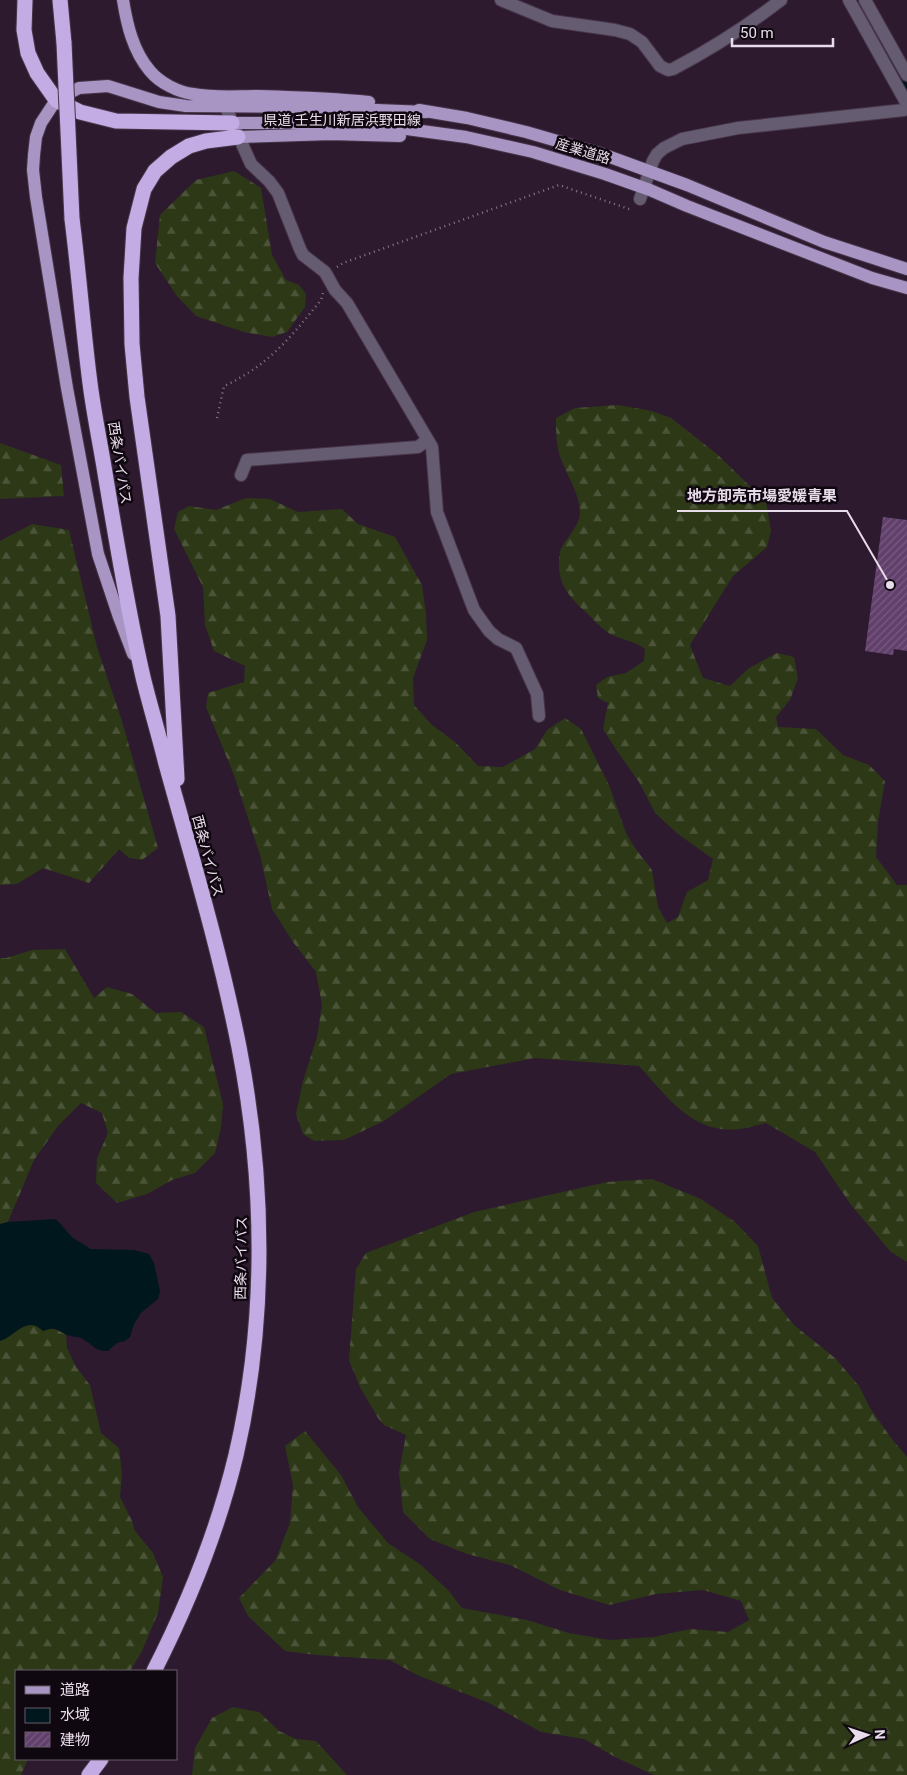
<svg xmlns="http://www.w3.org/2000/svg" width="907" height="1775" viewBox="0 0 907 1775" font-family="Roboto,'Noto Sans JP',sans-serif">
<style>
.forest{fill:url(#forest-firs)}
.water{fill:#01171e}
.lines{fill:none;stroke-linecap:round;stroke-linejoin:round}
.stream{stroke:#01171e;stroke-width:4.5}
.building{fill:url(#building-hatch)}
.street-casing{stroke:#473549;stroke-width:14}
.primary-casing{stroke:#473549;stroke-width:14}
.highway-casing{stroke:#473549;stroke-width:17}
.path{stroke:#887789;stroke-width:2.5;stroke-dasharray:1 4;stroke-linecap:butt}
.street{stroke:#655c72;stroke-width:12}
.primary{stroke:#a895c4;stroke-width:12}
.highway{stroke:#c3ace4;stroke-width:15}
.highway-bridge-casing{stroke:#473549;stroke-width:17;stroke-linecap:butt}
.highway-bridge{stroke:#c3ace4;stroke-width:15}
.labels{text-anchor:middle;stroke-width:5;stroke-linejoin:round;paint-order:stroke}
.street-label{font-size:14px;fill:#e9dcea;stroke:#100811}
.leader{fill:none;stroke:#e9dcea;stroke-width:2}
.callout-dot{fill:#e9dcea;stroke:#100811;stroke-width:2}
.callout-label{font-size:15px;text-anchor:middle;font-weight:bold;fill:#e9dcea;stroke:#100811;stroke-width:5;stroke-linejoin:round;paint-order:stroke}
</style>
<defs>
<pattern id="forest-firs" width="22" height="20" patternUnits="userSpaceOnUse" patternTransform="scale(1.25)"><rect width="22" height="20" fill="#2c3816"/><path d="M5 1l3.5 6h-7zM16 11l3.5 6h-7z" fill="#4b5438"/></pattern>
<pattern id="building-hatch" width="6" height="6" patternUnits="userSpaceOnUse" patternTransform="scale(1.25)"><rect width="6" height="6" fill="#62406c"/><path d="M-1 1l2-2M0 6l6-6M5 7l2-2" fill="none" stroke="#785b81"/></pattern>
</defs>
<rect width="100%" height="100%" fill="#2d1a2f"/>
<!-- forest -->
<path class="forest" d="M234 171 261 188 272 255 286 280 299 285 306 294 305 307 287 332 272 337 244 332 196 316 177 296 155 263 160 215 196 180Z
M618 405 652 411 671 418 717 454 766 502 771 531 767 547 733 576 690 645 703 678 730 686 749 668 777 653 794 657 798 678 790 700 776 717 778 727 816 729 843 755 869 765 885 781 878 822 876 857 897 885H907V1262L891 1252 851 1205 815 1152 766 1123C757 1125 748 1128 740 1129 692 1135 667 1096 639 1066L535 1058 451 1074 384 1121 344 1140 314 1141 303 1134 296 1114 303 1081 317 1037 322 1005 316 972 293 942 272 909 260 855 234 775 206 707 208 693 244 682 245 666 214 651 205 625 203 587 174 529 178 512 189 506 216 510 246 498 270 499 298 512 342 509 358 524 395 537 422 585 426 614 427 640 413 678 414 705 432 725 455 742 478 766 503 767 535 749 547 730 565 718 581 729 609 785 626 833 635 848 652 870 658 907 667 923 678 917 687 892 708 880 713 859 678 834 655 813 639 782 615 748 603 729 608 703 598 698 596 685 607 677 626 673 644 661 645 649C634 640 619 640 607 632 600 627 594 620 588 614 568 596 555 582 560 552 562 542 581 526 580 512 580 495 567 475 561 459 556 446 556 431 556 418L575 408Z
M0 443 61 465 64 496 0 499Z
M32 524 69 530 97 647 122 721 158 848 142 860 129 858 119 849 89 883 43 868 17 884 0 885V541Z
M65 949 94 998 107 987 132 994 156 1013 181 1012 204 1027 223 1104 221 1128 215 1153 195 1173 172 1180 147 1194 117 1203 96 1183 97 1158 108 1133 102 1113 81 1103 58 1126 34 1160 8 1222 0 1224V958H6L32 950Z
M652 1179 701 1199 735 1222 758 1246 772 1298 794 1325 835 1358 859 1386 870 1408 891 1438 907 1457V1775H654L615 1757 584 1739 541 1732 489 1703 417 1675 390 1660 316 1655 285 1651 248 1616 239 1598 275 1561 290 1523 293 1485 285 1446 305 1431 341 1475 358 1507 388 1543 421 1565 448 1590 462 1608 527 1620 569 1633 610 1640 654 1637 690 1629 728 1632 749 1620 741 1601 703 1590 656 1594 609 1605 560 1590 510 1565 467 1554 430 1539 403 1512 399 1472 406 1435 384 1425 378 1418 360 1387 349 1360 356 1269 366 1253 474 1212 607 1182Z
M31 1324C43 1328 56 1327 66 1335L67 1348 76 1367 90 1385 101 1433 119 1448 122 1474 120 1497 132 1521 135 1531 153 1553 163 1577 158 1613 141 1653 130 1671H16V1759H28L21 1775H0V1341L5 1339 20 1328Z
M233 1707 259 1712 279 1731 296 1739 316 1741 347 1775H192L195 1748 212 1718Z"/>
<!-- water -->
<path class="water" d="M55 1219C62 1224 66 1231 72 1237 78 1242 84 1243 90 1249L134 1250 149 1254 154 1263 160 1291 158 1299 141 1313 134 1324 130 1337 125 1341 117 1343 108 1351C95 1352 93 1344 81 1338 76 1336 70 1337 65 1334 56 1329 55 1327 43 1331 26 1315 16 1336 0 1341V1224L8 1222Z"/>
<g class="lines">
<!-- stream -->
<path class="stream" d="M857 0 907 88"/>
</g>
<!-- building -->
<path class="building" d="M883 517 907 520V651L894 649 893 655 865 651Z"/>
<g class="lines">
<!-- street casing -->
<g class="street-casing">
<path id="street" d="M501 0 552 21 615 30 630 34 642 42 660 66 668 70 673 69C711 49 747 26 781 0
M849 0 907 104
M865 0 907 75
M222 99 251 164 269 181 278 193 300 249 303 255 325 272 335 290 347 303 432 447 437 512 474 610 489 631 498 639 516 648 537 694 539 716
M640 199 653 161 657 154 664 148 682 139 738 128 904 110 907 108V105
M241 475 247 460 418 447 427 440"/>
</g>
<!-- primary casing -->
<g class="primary-casing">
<path id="primary" d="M123 0C127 25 133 51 150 71 160 83 178 92 193 94 214 98 237 96 258 96 295 97 332 98 369 102
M419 110 467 118 526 132 602 154 687 185 824 242 907 269
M232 123H317L392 127 466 137 533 152 605 174 650 190 687 206 872 278 907 288
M238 137 331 134 400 136
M133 654 119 617 98 554 67 388 36 197 33 170 34 155 36 137 41 123 56 100 79 88 108 86 159 102 186 106 302 107 426 112"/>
</g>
<!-- highway casing -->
<g class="highway-casing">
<path id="highway" d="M25 0 24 30 28 53 37 73 56 100 80 112 116 121 232 123
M60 0 64 43
M72 219C79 274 83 329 90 383 94 415 101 447 106 479 117 545 128 612 143 677 150 706 159 735 166 764 192 858 220 951 239 1047 265 1181 267 1321 236 1455 218 1530 189 1602 154 1671
M177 779 168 616 137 397 132 344 131 278 134 228 144 189 155 171 171 157 189 146 206 141 238 137
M89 1775 101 1759"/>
</g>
<!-- path -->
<path class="path" d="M337 267 343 263 559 185 632 210
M217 418 224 386C268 366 291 337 321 300L323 293"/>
<!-- street -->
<use href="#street" class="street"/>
<!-- primary -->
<use href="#primary" class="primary"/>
<!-- highway -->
<use href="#highway" class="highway"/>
<!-- highway-bridge casing -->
<g class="highway-bridge-casing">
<path id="highway-bridge" d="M64 43 72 219"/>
</g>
<!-- highway-bridge -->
<use href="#highway-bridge" class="highway-bridge"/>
</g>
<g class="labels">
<!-- street labels -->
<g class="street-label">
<text x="342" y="125">県道 壬生川新居浜野田線</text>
<text transform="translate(583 151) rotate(17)" y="5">産業道路</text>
<text transform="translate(120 463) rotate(81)" y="5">西条バイパス</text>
<text transform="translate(208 856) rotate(75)" y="5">西条バイパス</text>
<text transform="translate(241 1258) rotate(-89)" y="5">西条バイパス</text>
</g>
</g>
<!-- callouts -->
<path class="leader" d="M890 585L847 511H677"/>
<circle class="callout-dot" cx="890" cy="585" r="5"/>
<g class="callout-label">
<text x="762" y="501">地方卸売市場愛媛青果</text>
</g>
<!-- legend -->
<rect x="15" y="1670" width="162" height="90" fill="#100811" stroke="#675d68"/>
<rect x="25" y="1686" width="25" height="8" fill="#a895c4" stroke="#675d68"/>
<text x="60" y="1695" font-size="15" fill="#e9dcea">道路</text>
<rect x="25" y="1708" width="25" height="15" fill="#01171e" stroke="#675d68"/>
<text x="60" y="1720" font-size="15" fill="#e9dcea">水域</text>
<rect x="25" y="1732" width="25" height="15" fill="url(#building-hatch)" stroke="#675d68"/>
<text x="60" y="1745" font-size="15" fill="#e9dcea">建物</text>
<!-- north arrow -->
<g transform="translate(867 1735) rotate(87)" stroke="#100811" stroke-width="4" paint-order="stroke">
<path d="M0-4L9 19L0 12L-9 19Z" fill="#e9dcea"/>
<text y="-8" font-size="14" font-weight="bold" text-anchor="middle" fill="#e9dcea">N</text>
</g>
<!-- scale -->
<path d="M732 38v8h101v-8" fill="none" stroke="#e9dcea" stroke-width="2.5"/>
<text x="740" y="38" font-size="15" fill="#e9dcea" stroke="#100811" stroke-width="4" paint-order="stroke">50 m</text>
</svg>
